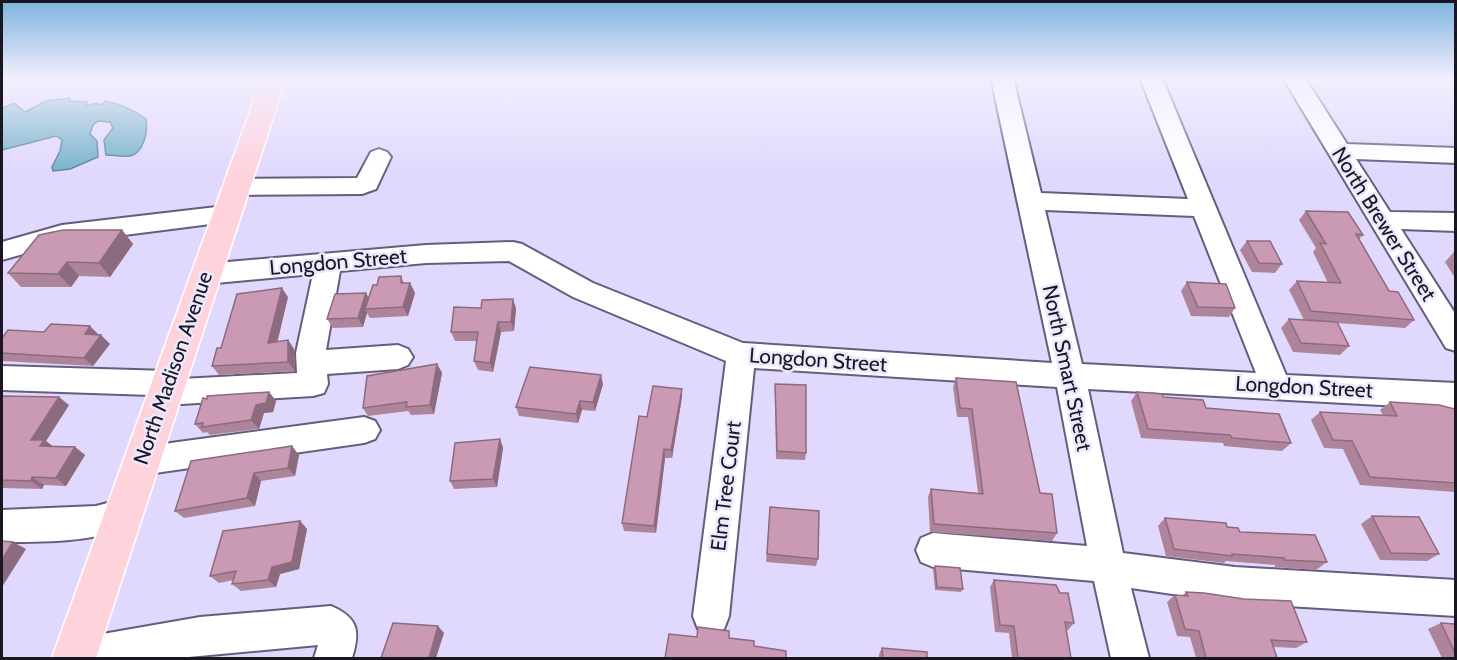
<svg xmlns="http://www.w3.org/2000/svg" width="1457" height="660" viewBox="0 0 1457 660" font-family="Cabin,sans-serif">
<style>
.water{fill:#7bb4cc;stroke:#5e8599;stroke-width:1.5}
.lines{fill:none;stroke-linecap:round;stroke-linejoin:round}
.minor-casing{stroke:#655d7d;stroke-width:4}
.major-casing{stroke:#fff;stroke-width:3}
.minor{fill:#fff;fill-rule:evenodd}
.major{fill:#fed3dc;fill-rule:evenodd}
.wall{fill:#ae849b}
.shaded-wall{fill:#8d6b7e}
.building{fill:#ca99b4;stroke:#8d6b7e;stroke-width:1.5}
.labels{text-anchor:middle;stroke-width:5;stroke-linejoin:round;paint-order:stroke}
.street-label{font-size:21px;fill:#1a1723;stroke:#ede8fe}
</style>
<rect width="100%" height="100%" fill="#e1d9fd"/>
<!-- water -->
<path class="water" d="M70 98V101L87 102 86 106 96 103 102 105 105 101C120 104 134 110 146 119 148 131 144 153 130 156 122 157 113 155 106 155L104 140 113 128 110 122 98 121 93 125 90 134 97 141 98 157 70 169 53 171 52 167 60 151 62 140 56 136 2 150V108L14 103 25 112 46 101Z"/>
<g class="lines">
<!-- minor casing -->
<g class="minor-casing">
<path id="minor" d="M991 78H1013L1041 193 1188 199 1140 78H1162L1286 375 1456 383V409L1088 389 1123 553 1235 567 1456 580V616L1235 603 1131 588 1149 658H1111L1094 581 933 567 921 562 916 550 921 538 933 533 1087 546 1057 387 754 368 729 616 724 629 711 634 698 629 693 616 726 361 573 297 509 261 426 263 340 271 326 350 398 345 408 349 413 357 408 365 398 369 327 374 328 384 324 393 313 396 165 405 154 401 151 395 2 390V366L168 371 179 374 181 379 297 373 296 353 313 274 205 284 195 281 192 274 195 267 205 264 426 245 513 242 522 244 593 283 743 343 1052 363ZM1045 210 1194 216 1256 373 1082 364Z
M1283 78H1305L1347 144 1456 148V163L1356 159 1390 212 1456 213V231L1401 229 1456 315V351L1446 348Z
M379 149 387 152 391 157 376 189 362 194 235 195 226 193 223 187 226 181 235 179 357 178 371 152Z
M225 206 234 209 238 215 234 221 62 243 2 260V242L62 225Z
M364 417 375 421 380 430 375 439 364 443 141 475 130 471 125 461 130 451 141 447Z
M123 499 135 504 140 515 135 526C93 542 46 542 2 542V510L96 506Z
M331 606C359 618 360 632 352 658H314L318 645 178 658H55L61 645 74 639 200 617Z"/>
</g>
<!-- major casing -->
<g class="major-casing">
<path id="major" d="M262 78H286L96 658H52Z"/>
</g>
<!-- minor -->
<use href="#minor" class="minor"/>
<!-- major -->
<use href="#major" class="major"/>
</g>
<!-- wall -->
<path class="wall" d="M1306 211 1363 235 1359 239 1389 291 1414 320 1405 328 1337 323 1349 346 1340 355 1293 352 1281 328 1289 319 1325 322 1304 320 1289 290 1297 281 1328 283 1313 252 1316 248 1299 220Z
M122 230 133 244 110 277 79 276 71 287H21L8 273Z
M1247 241 1282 264 1275 273 1252 272 1240 250Z
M1454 252H1455V278L1445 262Z
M401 276 404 283H410L415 293 408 316 370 318 367 313 363 327 333 328 327 319 369 298 377 285Z
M1187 282 1235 308 1229 317 1191 316 1181 291Z
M288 297 277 342 288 340 294 349 295 371 219 375 212 366 221 348Z
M516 308 514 331 501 332 493 372 478 370 474 361 477 341H455L451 332Z
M44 332 98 334 110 344 93 366 2 361V338Z
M437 364 442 373 434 414 411 415 408 411 368 416 363 408Z
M956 378 1040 493 1057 533 1052 541 930 532 928 497 931 489 978 493 968 417H957L953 387Z
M603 384 595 411 582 410 578 423 519 416 516 407Z
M775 384 806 453 805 460 776 459Z
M269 392 276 401 273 412 264 413 259 429 210 435 207 432 203 433 195 424Z
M1137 392 1163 397 1206 408 1291 443 1282 451 1224 446 1223 443 1141 438 1131 401Z
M2 396 69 405 46 441 52 446 75 447 85 455 66 486 44 485 42 489 2 488Z
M682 397 672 458H665L656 533 624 531 622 523Z
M1390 402 1455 409V492L1360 485 1343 449 1324 448 1311 420 1320 412 1383 415 1380 410Z
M500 439 503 448 497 487 454 489 450 481Z
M299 455 295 476 261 481 255 506 184 518 175 511 191 461Z
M770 507 818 559 816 566 766 562Z
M1372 516 1439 554 1427 561 1380 560 1361 524Z
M1165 518 1227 527 1327 562 1316 570 1275 567V565L1226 561 1224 563 1166 556 1158 526Z
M300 521 307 529 299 569 280 574 276 587 241 591 232 584 234 580 219 583 210 576Z
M935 566 963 589 961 592 935 590 933 569Z
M994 580 1074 623 1068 630H1066L1071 658H1012L1009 633 995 632 990 587Z
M1186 592 1307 642 1296 648 1273 647 1277 658H1196L1190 637 1177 636 1167 602 1175 595 1182 596Z
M1441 623 1455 624V658H1442L1428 629Z
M882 648 927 658H879V654Z"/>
<!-- shaded-wall -->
<path class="shaded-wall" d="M122 230 133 244 110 277 99 263Z
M67 262 79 276 71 287 58 274Z
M410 283 415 293 408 316 403 307Z
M282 288 288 297 275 352 268 343Z
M366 293 371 302 365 309 367 313 363 327 358 318Z
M513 299 516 308 514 331 511 322Z
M498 322 501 332 493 372 490 363Z
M90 326 99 335 85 334Z
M101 335 110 344 93 366 84 358Z
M288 340 294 349 295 371 288 362Z
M437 364 442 373 434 414 430 405Z
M601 375 603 384 595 411 593 402Z
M682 389V397L672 458 671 450Z
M269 392 276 401 273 412 264 413 259 429 251 420 256 405Z
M59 397 69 405 46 441 55 448H42L31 440Z
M580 401 582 410 578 423 576 414Z
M500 439 503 448 497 487 493 479Z
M292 446 299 455 295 476 288 468Z
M75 447 85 455 66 486 56 478Z
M664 449 665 458 656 533 654 526Z
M254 473 261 481 255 506 247 498Z
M32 477 44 485 42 489 31 481Z
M300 521 307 529 299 569 280 574 276 587 268 580 272 567Z
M13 542 26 549 2 587V560Z
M438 626 444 633 436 658H429Z"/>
<!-- building -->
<path class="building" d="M1306 211 1348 212 1363 235 1356 234 1389 291 1398 292 1414 320 1311 311 1297 281 1341 283 1320 243 1326 244Z
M63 230H122L99 263 67 262 58 274 8 273 39 235Z
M1247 241H1270L1282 264 1259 263Z
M401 276V283H410L403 307 365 309 373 285H377L379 277Z
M1187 282 1226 284 1235 308 1198 307Z
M282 288 268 343 288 340V362L212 366 217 348H221L237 294Z
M366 293 358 318 327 319 335 294Z
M513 299 511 322H498L490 363 474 361 478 332H451L454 307 481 308 482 300Z
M1289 319 1337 322 1349 346 1301 343Z
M51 324 90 326 85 334 101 335 84 358 2 353V338L8 330 44 332Z
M437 364 430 405 406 407 407 402 363 408 367 376Z
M530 367 601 375 593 402 580 401 576 414 516 407Z
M956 378 1016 382 1040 493 1052 494 1057 533 934 524 931 489 983 494 972 409 960 408Z
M775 384 806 385V453L777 451Z
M653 386 682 389 671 450 664 449 654 526 622 523 639 416 647 417Z
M269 392 266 403 256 405 251 420 202 427 203 423 195 424 203 398 207 399V396Z
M1137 392 1162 394 1163 397 1203 400 1206 408 1279 414 1291 443 1232 438 1230 435 1148 429Z
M2 396 59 397 31 440H44L40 446 75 447 56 478 32 477 31 481 2 480Z
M1390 402 1439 405 1455 409V483L1370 477 1352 441 1333 440 1320 412 1397 416Z
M500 439 493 479 450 481 455 443Z
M292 446 288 468 254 473 247 498 175 511 191 461Z
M770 507 819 511 818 559 767 554Z
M1372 516 1419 517 1439 554 1391 553Z
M1165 518 1226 523 1227 527 1238 528 1240 532 1315 535 1327 562 1285 560 1284 558 1232 554V556L1174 549Z
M300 521 292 562 272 567 268 580 232 584 236 571 210 576 223 531Z
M2 541 13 542 2 560Z
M935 566 960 568 963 589 937 587Z
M994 580 1056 585 1060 593H1068L1074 623 1065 622 1071 658H1018L1014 626 1000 625Z
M1186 592 1204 593 1244 599 1291 601 1307 642 1271 640 1277 658H1206L1199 631 1185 629 1175 595 1188 596Z
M393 623 438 626 429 658H381Z
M1441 623 1455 624V653Z
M698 627 729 631V638L754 641V646L786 651V658H665L669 634 697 637Z
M882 648 927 652V658H883Z"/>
<!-- sky -->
<linearGradient id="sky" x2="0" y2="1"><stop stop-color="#7cb4dd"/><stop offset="0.46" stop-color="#f2eefe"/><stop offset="1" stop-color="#f2eefe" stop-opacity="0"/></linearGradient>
<rect width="1457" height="170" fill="url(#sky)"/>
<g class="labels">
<!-- street labels -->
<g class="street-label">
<text transform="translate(1384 224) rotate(58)" y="7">North Brewer Street</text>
<text transform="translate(338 262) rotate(-5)" y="7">Longdon Street</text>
<text transform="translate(818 360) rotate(4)" y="7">Longdon Street</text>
<text transform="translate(173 368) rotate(-71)" y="7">North Madison Avenue</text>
<text transform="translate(1067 368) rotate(78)" y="7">North Smart Street</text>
<text transform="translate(1304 387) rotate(3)" y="7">Longdon Street</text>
<text transform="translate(726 486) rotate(-83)" y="7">Elm Tree Court</text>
</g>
</g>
<!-- border -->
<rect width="1457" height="660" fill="none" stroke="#1a1723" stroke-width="6"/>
</svg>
